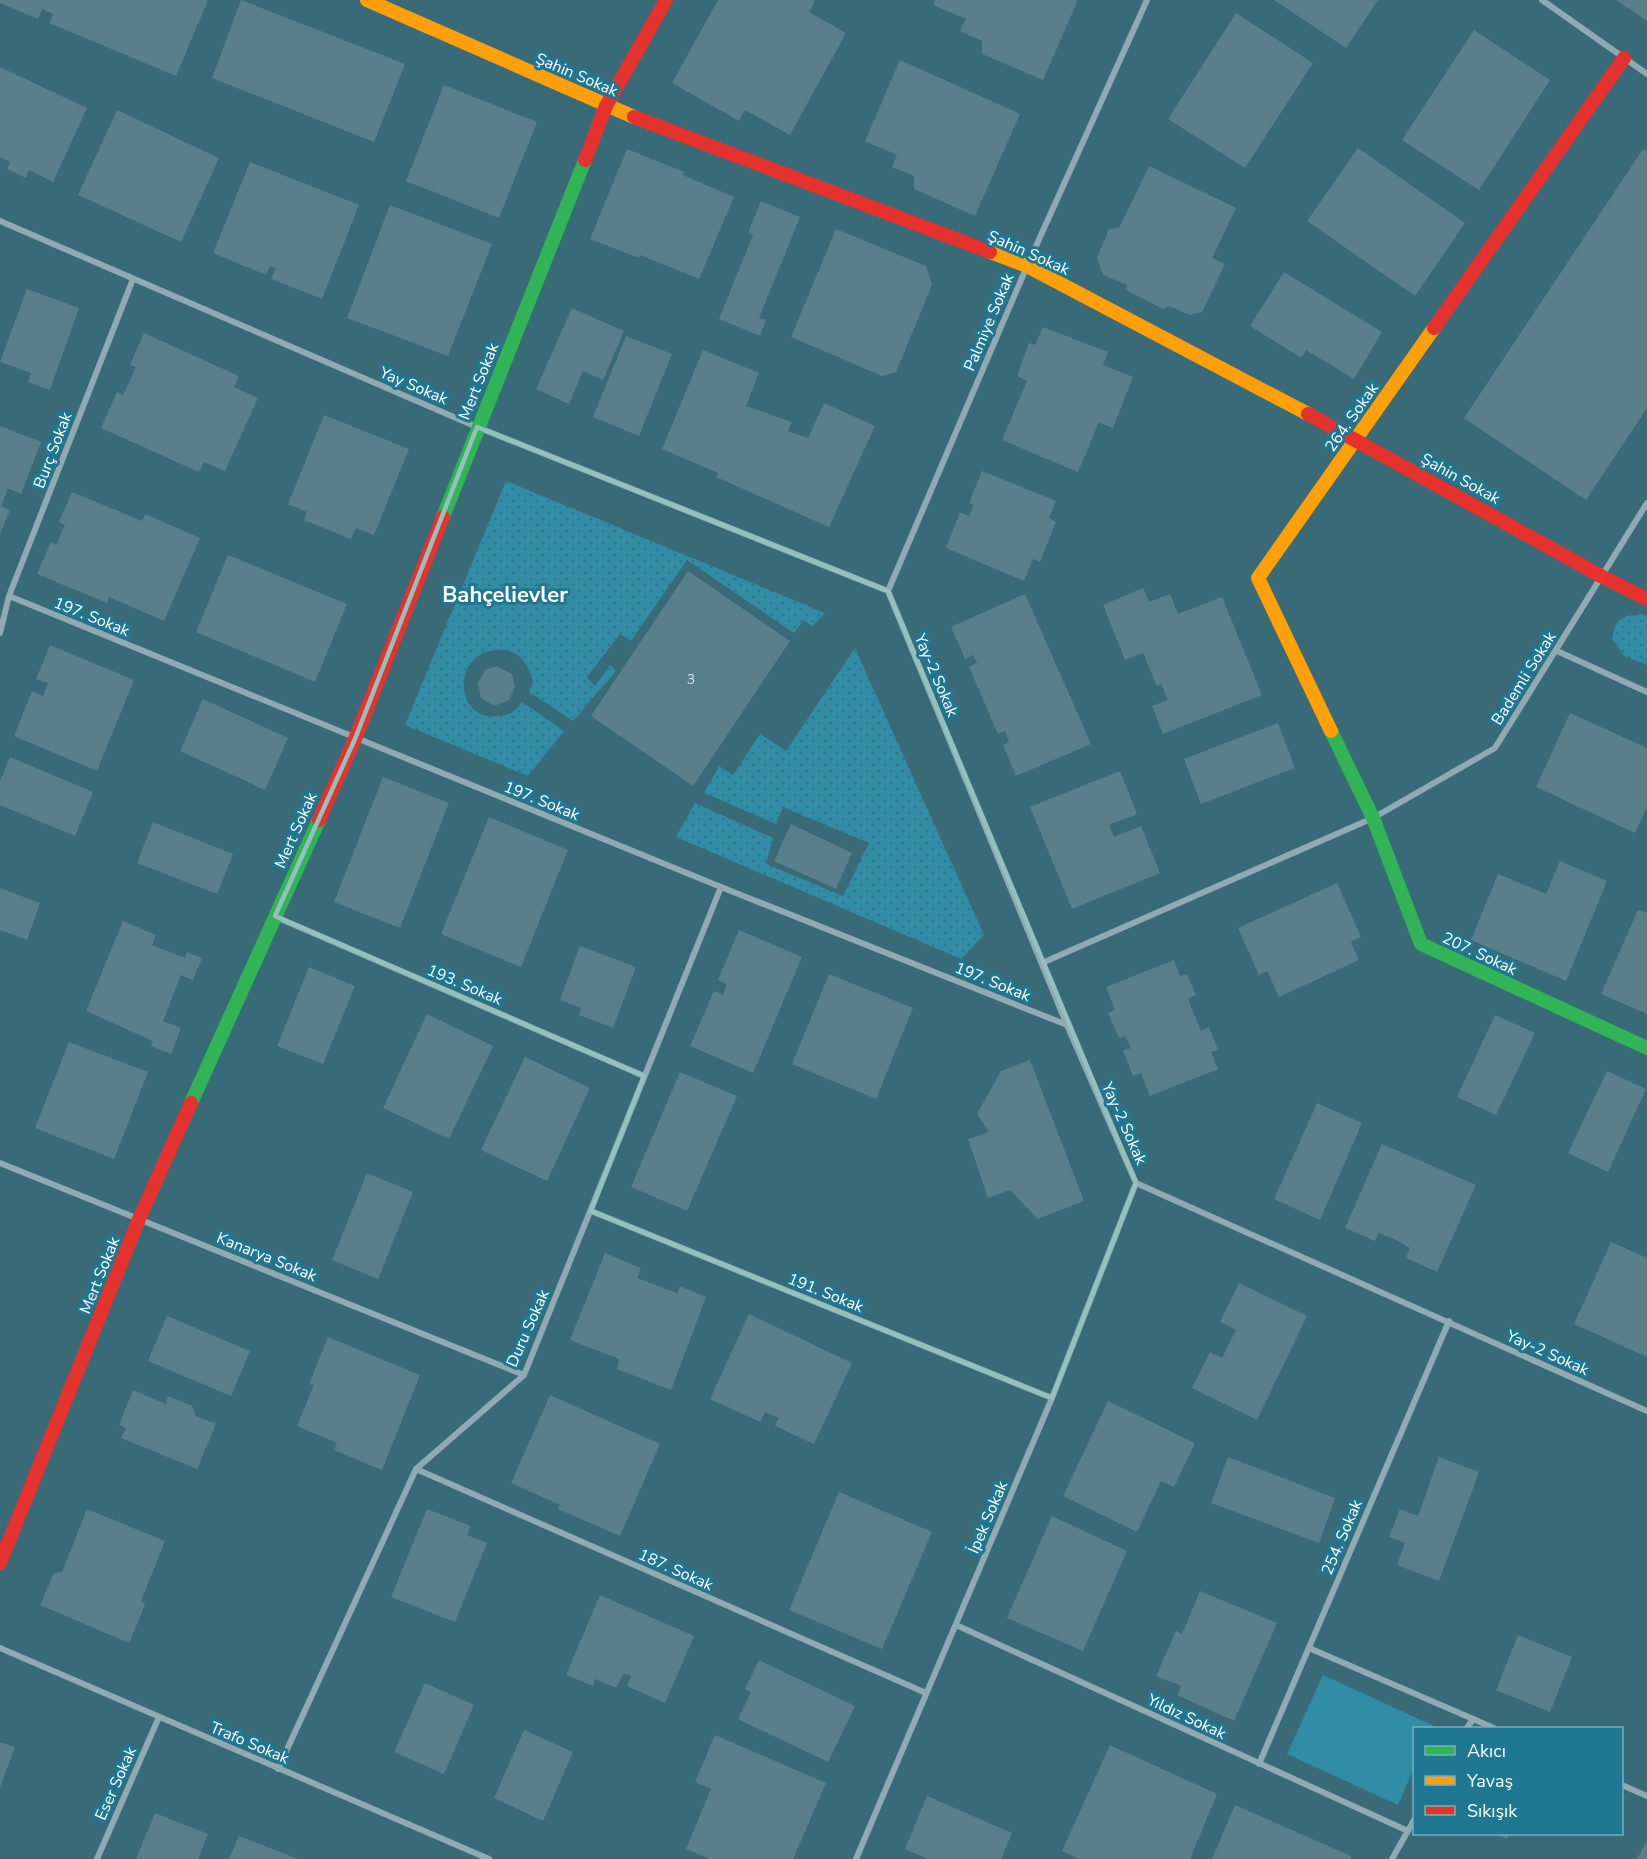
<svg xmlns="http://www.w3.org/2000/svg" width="1647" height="1859" viewBox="0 0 1647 1859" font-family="'Nunito Sans',sans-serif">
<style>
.grass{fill:url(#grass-dots)}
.park{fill:#318da6}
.building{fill:#597f8a}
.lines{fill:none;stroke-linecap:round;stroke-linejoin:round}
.street{stroke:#8eabb4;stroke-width:6}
.fast{stroke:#30b455;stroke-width:14}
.slow{stroke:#ff9f0a;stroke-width:14}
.jam{stroke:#e5322d;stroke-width:14}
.marked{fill:none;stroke:#93c1be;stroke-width:4.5;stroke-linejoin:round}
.labels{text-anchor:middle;stroke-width:6;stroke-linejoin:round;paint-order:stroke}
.number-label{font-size:14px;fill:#d6dfe2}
.street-label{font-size:16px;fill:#fff;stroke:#1f7892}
.district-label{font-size:22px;font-weight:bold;fill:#fff;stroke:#1f7892}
</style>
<defs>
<pattern id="grass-dots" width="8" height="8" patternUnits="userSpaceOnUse" patternTransform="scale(1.5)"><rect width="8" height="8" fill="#318da6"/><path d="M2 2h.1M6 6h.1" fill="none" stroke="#3c7382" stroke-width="1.8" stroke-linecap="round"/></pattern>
</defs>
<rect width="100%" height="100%" fill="#396a78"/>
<!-- grass -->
<path class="grass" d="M506 481 825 613 812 627 804 620 794 633 687 560 631 641 620 634 587 677 595 686 610 665 616 671 573 721 529 692 533 682C529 667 522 652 504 650 450 646 452 724 500 716 511 714 516 711 522 702L564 731 528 776 405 725Z
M1642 614 1647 616V665L1624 656 1612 639C1616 618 1621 616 1642 614Z
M855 648 984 935 961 959 676 837 695 803 773 838 766 864 843 896 869 843 783 807 776 824 704 793 719 766 733 775 760 734 786 751Z"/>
<!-- park -->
<path class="park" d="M1323 1675 1434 1726 1433 1728H1414V1768L1398 1805 1287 1754Z"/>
<!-- building -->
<path class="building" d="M0 0H208L176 76 49 23 53 14 42 9 38 19 0 3Z
M241 0 405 64 374 142 212 78Z
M718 0H812L815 1 809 12 846 33 790 135 745 110 739 121 672 83Z
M935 0H1078L1043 80 982 54V41L960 31 966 19 933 5Z
M1274 0H1378L1346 48Z
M1616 0H1647V21Z
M1236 13 1313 63 1245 168 1168 119Z
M1474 30 1550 80 1479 190 1402 140Z
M900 60 1020 114 975 216 914 189V176L892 167 897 155 865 141Z
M0 67 87 108 53 182 29 170 26 178 7 169 10 162 0 157Z
M444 85 537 122 499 218 406 181Z
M117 110 219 158 181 242 78 195Z
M1358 148 1465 223 1415 296 1307 221Z
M627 149 684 172 683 175 734 197 699 279 640 255 639 258 590 239Z
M1643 149 1647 152V408L1586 500 1464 418Z
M250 162 359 205 322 299 271 279 276 268 270 266 266 275 213 253Z
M1149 166 1236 208 1212 258 1225 264 1202 312 1190 315 1169 306 1163 309 1126 290 1127 285 1103 275 1097 258 1109 229 1119 228Z
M761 201 800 217 759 318 766 320 760 336 719 319 753 235 748 233Z
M390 205 492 244 448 356 347 318Z
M836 229 926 266 932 285 896 372 882 376 791 337Z
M1284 272 1382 332 1354 379 1306 350 1301 358 1250 326Z
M27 289 79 308 50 390 28 382 31 373 0 362Z
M572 308 624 331 603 380 583 371 569 404 536 389Z
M1043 327 1108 352 1103 365 1133 377 1113 428 1099 422 1078 472 1002 440 1027 381 1017 376 1029 343 1035 345Z
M144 333 239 376 234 387 258 398 225 471 204 462 199 472 101 428 117 392 123 395 136 367 130 365Z
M626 336 672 354 639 436 593 417Z
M703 350 759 373 746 406 792 422 788 431 808 438 824 403 875 426 829 527 716 477 718 473 662 449Z
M324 415 409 449 374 535 356 528 351 539 304 520 307 512 288 504Z
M0 426 41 442 21 494 8 488 1 506 10 510 0 534Z
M982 471 1056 501 1049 518 1056 522 1040 562 1033 559 1024 581 946 548 960 512 969 516 974 505 969 503Z
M72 492 142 521 145 514 200 538 164 621 109 597 107 603 37 574 51 542 56 545 65 525 59 522Z
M228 555 347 604 315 682 196 632Z
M688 571 790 641 693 786 591 716Z
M1143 588 1149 602 1170 594 1178 614 1222 597 1262 695 1163 734 1152 706 1168 700 1161 684 1157 686 1143 653 1125 660 1103 605Z
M1025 594 1091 744 1016 776 1003 745 1009 742 1005 731 998 734 969 667 977 663 973 655 965 659 951 627Z
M50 645 134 680 97 771 14 736 32 691 43 696 48 683 36 679Z
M497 666 512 674 515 687 509 700 494 706 481 698 478 683 485 670Z
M203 699 288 738 265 790 180 751Z
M1570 713 1647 748V807L1635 833 1536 787Z
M1278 723 1295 768 1201 804 1184 759Z
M10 757 93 792 75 836 0 805V781Z
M1120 771 1137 814 1109 825 1114 837 1141 826 1160 873 1072 909 1030 807Z
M383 777 449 803 400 928 334 902Z
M489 817 568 850 521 967 441 934Z
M153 822 233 854 217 894 137 863Z
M791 824 852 853 836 889 774 861Z
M1560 861 1607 881 1566 981 1471 940 1498 874 1546 894Z
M1337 883 1361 937 1351 942 1359 960 1279 997 1267 971 1259 975 1238 928Z
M0 888 40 903 27 940 0 930Z
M1638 910 1647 913V1014L1601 994Z
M123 921 156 935 152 945 185 958 187 952 202 958 193 980 181 975 163 1021 181 1028 171 1054 151 1046 153 1041 86 1011Z
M739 930 802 957 753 1073 690 1046 714 991 723 995 727 984 718 980Z
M580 946 636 967 613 1028 579 1015 581 1008 560 1000Z
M1174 960 1180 976 1187 974 1196 995 1188 999 1201 1031 1209 1027 1218 1050 1211 1052 1218 1069 1150 1096 1141 1073 1133 1076 1123 1051 1131 1048 1125 1036 1119 1038 1108 1013 1115 1010 1106 987Z
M309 967 355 986 323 1064 277 1046Z
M829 974 913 1008 876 1099 792 1064Z
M427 1014 493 1046 449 1139 383 1108Z
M1495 1015 1535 1033 1496 1115 1457 1097Z
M69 1042 148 1072 114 1159 35 1128Z
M525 1057 590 1088 547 1181 481 1150Z
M1030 1060 1084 1201 1038 1219 1010 1190 988 1198 968 1139 989 1132 977 1114 1001 1071Z
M1607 1071 1646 1089 1608 1172 1568 1153Z
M680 1072 737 1096 687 1211 631 1187Z
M1317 1103 1362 1123 1320 1220 1274 1199Z
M1382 1144 1476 1185 1437 1272 1406 1258 1410 1248 1394 1239 1379 1233 1375 1241 1345 1228Z
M367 1173 413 1192 378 1279 332 1260Z
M1611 1242 1647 1258V1357L1574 1324Z
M605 1253 641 1268 637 1278 677 1293 680 1286 706 1297 671 1390 617 1369 619 1359 570 1340Z
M1239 1283 1307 1316 1257 1420 1192 1388 1210 1352 1222 1358 1236 1330 1220 1322Z
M749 1314 852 1363 814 1444 775 1426 779 1418 765 1412 760 1422 710 1399Z
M167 1316 250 1351 231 1396 148 1361Z
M328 1337 420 1375 382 1470 334 1450 337 1443 297 1426 314 1385 309 1384Z
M133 1390 166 1404 168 1396 192 1406 196 1416 216 1424 197 1469 121 1438 126 1428 119 1425Z
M550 1395 660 1444 620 1536 558 1509 560 1505 511 1483Z
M1108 1401 1195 1443 1174 1487 1161 1481 1137 1532 1063 1496Z
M1228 1457 1335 1498 1319 1543 1211 1503Z
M1439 1457 1479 1472 1439 1581 1397 1565 1405 1543 1389 1537 1400 1509 1418 1516Z
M839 1492 932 1532 882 1649 789 1610Z
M87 1509 165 1541 141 1601 145 1605 129 1643 40 1605 54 1573 62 1572Z
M427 1509 471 1526 467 1535 487 1543 455 1622 391 1597Z
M1052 1516 1127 1551 1083 1651 1007 1618Z
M1200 1591 1277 1623 1234 1721 1177 1695 1181 1686 1156 1676 1176 1631 1182 1634Z
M600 1595 694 1636 665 1703 627 1686 631 1676 624 1673 616 1688 595 1679 593 1686 566 1675Z
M1518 1635 1572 1657 1550 1712 1496 1690Z
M759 1660 855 1706 828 1762 738 1719 751 1692 745 1689Z
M425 1683 474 1705 444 1774 394 1752Z
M524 1730 573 1752 543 1821 494 1798Z
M715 1735 826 1783 793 1859H710L686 1849 711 1789 695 1782Z
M0 1742 15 1747 0 1787Z
M1110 1745 1217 1794 1190 1859H1079L1062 1851Z
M927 1796 1012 1833 1001 1859H928L905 1849Z
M1235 1805 1351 1856 1350 1859H1212Z
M155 1813 208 1834 198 1859H136Z
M1496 1834H1510L1507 1839Z
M239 1836 298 1859H229Z
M1647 1841V1859H1637Z"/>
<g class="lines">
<!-- street -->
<path class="street" d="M1542 0 1647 74
M0 221 477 427 888 591
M888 591 1067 1025 1136 1183 1647 1411
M888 591 1027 266 1147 0
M9 596 721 887 1067 1025
M0 633 9 596 133 279
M1557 651 1647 692
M276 917 644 1076
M1042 963 1373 818 1495 748 1647 503
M0 1163 524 1375
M591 1211 1052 1398
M416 1469 926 1693
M956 1625 1408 1831
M0 1648 489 1859
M1309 1648 1494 1728
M1467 1728 1473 1719
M1259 1764 1449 1321
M278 1769 416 1469 524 1375 721 887
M1622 1785 1647 1796
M97 1859 159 1717
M856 1859 1052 1398 1136 1183
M1392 1859 1414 1820"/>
<!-- fast -->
<path class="fast" d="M443 517 585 160
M1331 731 1373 818 1421 944 1647 1048
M191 1103 319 820"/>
<!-- slow -->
<path class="slow" d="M367 0 634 117
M990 252 1027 266 1308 414
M1331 731 1258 578 1434 328"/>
<!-- jam -->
<path class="jam" d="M634 117 990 252
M585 160 606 106 666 0
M1434 328 1624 58
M1308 414 1601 576 1647 599
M319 820 355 739 443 517
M0 1563 139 1219 191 1103"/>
</g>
<!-- marked area -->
<path class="marked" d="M477 427 888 591 1136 1183 1052 1398 591 1211 644 1076 275 916 355 739Z"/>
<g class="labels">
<!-- number labels -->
<g class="number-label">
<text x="691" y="684">3</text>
</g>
<!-- street labels -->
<g class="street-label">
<text transform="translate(577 74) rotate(23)" y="6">Şahin Sokak</text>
<text transform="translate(1029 252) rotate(24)" y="6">Şahin Sokak</text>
<text transform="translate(988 322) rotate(-67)" y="6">Palmiye Sokak</text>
<text transform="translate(478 381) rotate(-68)" y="6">Mert Sokak</text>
<text transform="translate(414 385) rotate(23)" y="6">Yay Sokak</text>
<text transform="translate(1351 417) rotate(-55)" y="6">264. Sokak</text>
<text transform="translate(52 450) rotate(-69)" y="6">Burç Sokak</text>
<text transform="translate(1461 478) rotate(29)" y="6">Şahin Sokak</text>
<text transform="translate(92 616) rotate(22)" y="6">197. Sokak</text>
<text transform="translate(937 675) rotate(67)" y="6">Yay-2 Sokak</text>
<text transform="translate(1523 678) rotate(-58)" y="6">Bademli Sokak</text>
<text transform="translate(542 800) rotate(22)" y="6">197. Sokak</text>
<text transform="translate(295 830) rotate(-66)" y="6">Mert Sokak</text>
<text transform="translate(1480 953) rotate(25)" y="6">207. Sokak</text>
<text transform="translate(993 981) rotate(22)" y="6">197. Sokak</text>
<text transform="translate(465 984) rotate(23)" y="6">193. Sokak</text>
<text transform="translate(1125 1123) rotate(66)" y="6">Yay-2 Sokak</text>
<text transform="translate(267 1256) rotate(22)" y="6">Kanarya Sokak</text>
<text transform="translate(99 1275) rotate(-68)" y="6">Mert Sokak</text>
<text transform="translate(826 1292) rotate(22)" y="6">191. Sokak</text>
<text transform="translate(527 1328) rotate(-66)" y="6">Duru Sokak</text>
<text transform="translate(1548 1352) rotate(24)" y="6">Yay-2 Sokak</text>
<text transform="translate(987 1517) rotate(-67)" y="6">İpek Sokak</text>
<text transform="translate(1341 1537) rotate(-67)" y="6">254. Sokak</text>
<text transform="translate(676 1569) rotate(24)" y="6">187. Sokak</text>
<text transform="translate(1187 1716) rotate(25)" y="6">Yıldız Sokak</text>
<text transform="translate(250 1742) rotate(23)" y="6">Trafo Sokak</text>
<text transform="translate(115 1783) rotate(-66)" y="6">Eser Sokak</text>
</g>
<!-- district labels -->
<g class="district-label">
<text x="505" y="602">Bahçelievler</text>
</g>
</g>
<!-- legend -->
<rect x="1413" y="1727" width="210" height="108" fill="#1f7892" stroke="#79aebe" stroke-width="1.5"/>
<rect x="1425" y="1746" width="30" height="9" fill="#30b455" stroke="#79aebe" stroke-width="1.5"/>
<text x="1467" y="1757" font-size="18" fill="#ffffff">Akıcı</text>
<rect x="1425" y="1776" width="30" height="9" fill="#ff9f0a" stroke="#79aebe" stroke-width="1.5"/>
<text x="1467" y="1787" font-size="18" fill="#ffffff">Yavaş</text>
<rect x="1425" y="1806" width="30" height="9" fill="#e5322d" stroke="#79aebe" stroke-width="1.5"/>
<text x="1467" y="1817" font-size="18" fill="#ffffff">Sıkışık</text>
</svg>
